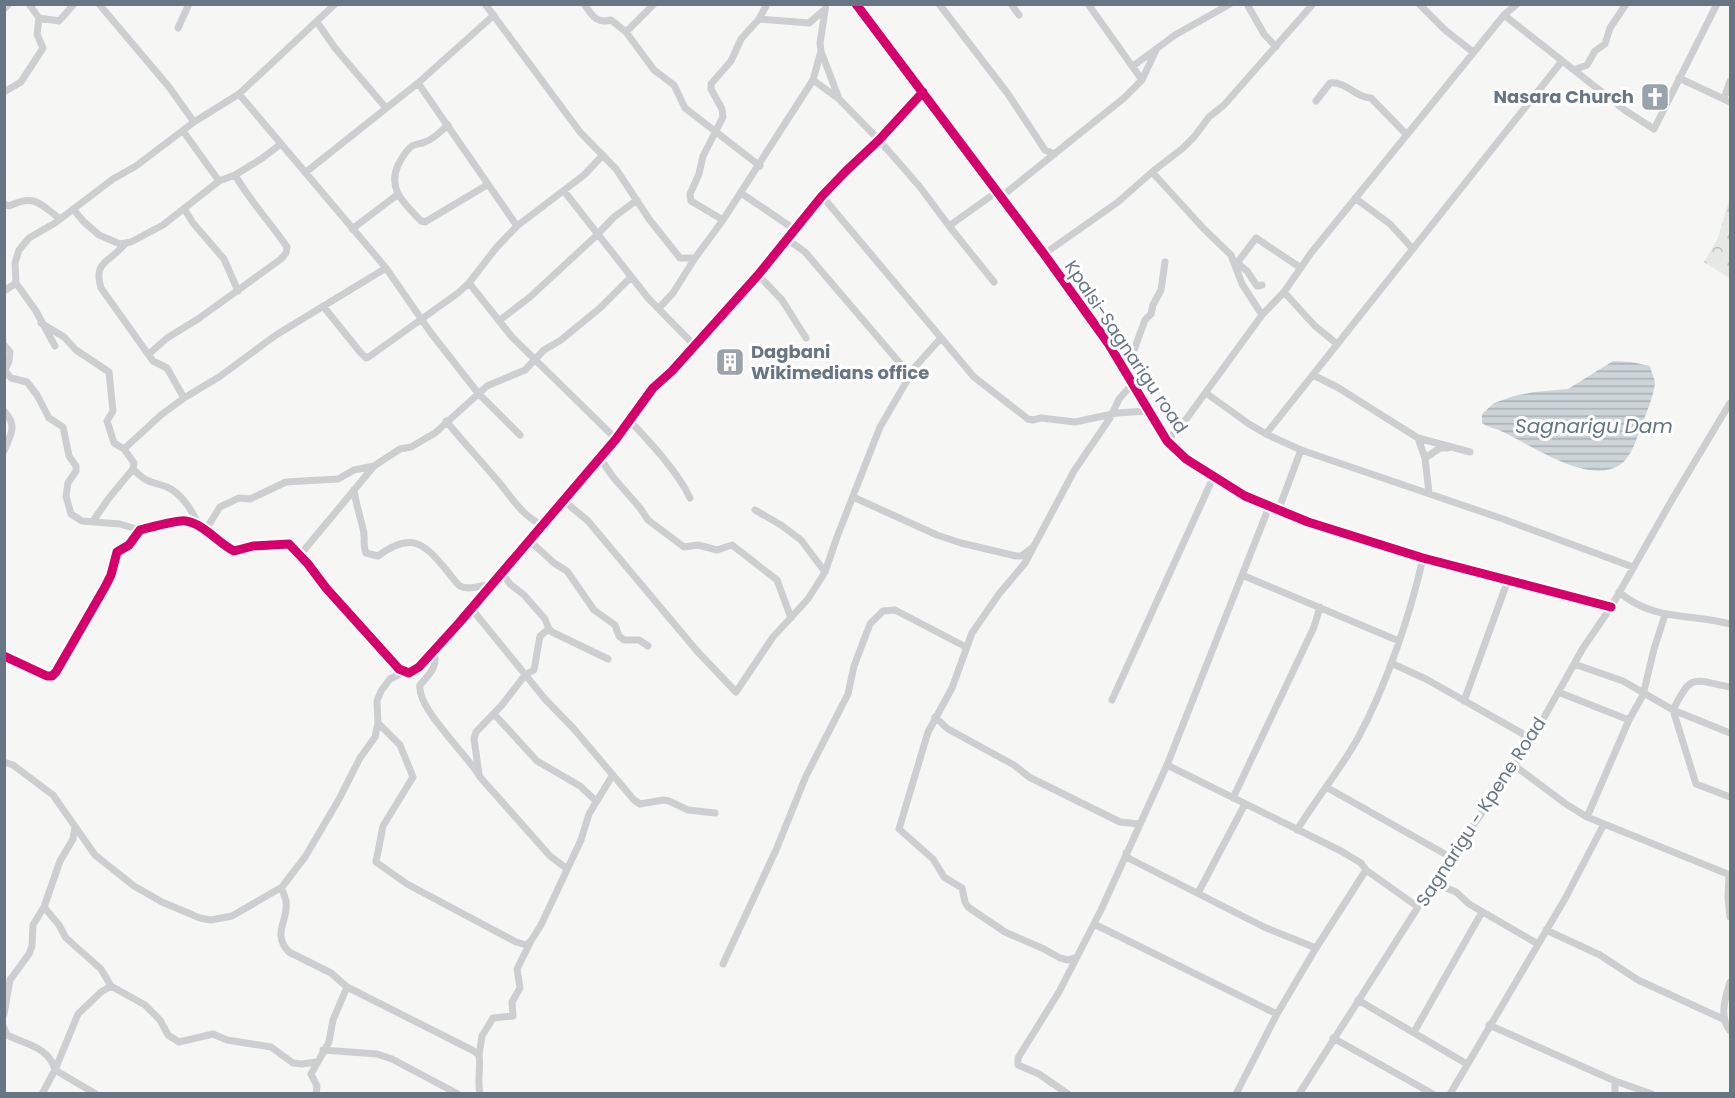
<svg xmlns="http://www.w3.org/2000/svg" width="1735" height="1098" viewBox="0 0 1735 1098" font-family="Poppins,sans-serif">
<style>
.forest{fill:url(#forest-crowns)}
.water{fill:url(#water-rules)}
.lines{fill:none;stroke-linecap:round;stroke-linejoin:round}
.minor{stroke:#cccecf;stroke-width:7}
.cycleway-casing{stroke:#fff;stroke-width:13}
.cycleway{stroke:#d6006c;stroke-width:9}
.labels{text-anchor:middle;stroke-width:6;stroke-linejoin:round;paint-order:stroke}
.poi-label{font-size:18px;font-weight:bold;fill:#667685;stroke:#fff;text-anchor:end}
.street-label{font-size:18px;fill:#667685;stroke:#fff}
.water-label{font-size:20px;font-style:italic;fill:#627781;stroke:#fff}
</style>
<defs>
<pattern id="forest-crowns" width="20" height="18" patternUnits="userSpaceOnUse" patternTransform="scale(1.5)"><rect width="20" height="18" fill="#e6e9e3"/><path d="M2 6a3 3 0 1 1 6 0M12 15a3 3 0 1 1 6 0" fill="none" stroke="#bec1be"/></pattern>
<pattern id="water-rules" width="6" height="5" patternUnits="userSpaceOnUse" patternTransform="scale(1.5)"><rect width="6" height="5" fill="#cdd4d7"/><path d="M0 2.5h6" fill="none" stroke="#aab1b4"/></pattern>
</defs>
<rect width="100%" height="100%" fill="#f6f6f5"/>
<!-- forest -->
<path class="forest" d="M1730 197V275L1729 278 1704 262 1718 238Z"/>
<!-- water -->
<path class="water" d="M1613 361 1631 362 1650 366C1651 372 1655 378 1655 384 1653 398 1646 414 1641 427 1636 440 1631 459 1618 466 1586 484 1531 445 1503 432 1496 428 1489 428 1482 423V414L1494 403 1514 396 1534 392 1568 389Z"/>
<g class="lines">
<!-- minor -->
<path class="minor" d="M99 4 169 87 194 122
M485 4 580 132 616 169 649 219 680 258H695
M584 4C592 15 596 24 611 20L626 32
M654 4 626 32 654 70 674 85 685 108 760 166
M856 4 1044 254 1108 343 1167 441 1186 459 1245 496 1308 522 1423 558 1611 607
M939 4 1008 94 1045 150 1055 154
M1011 4 1019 15
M1088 4 1142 80
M1247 4 1264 34 1276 47
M1419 4 1445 30 1473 52
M4 9 9 4
M1504 15 1626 111 1654 129 1717 4
M39 18 59 21 74 4
M759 19 809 23 823 11
M317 22 335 48 386 108
M178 28 189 4
M822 54 838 96
M1133 66 1175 35 1230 4
M1574 70 1587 65 1595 51 1605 44 1610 28 1626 4
M1679 78 1730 102
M813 80 839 99 879 140 920 187 949 226 994 282
M418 83 517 226
M4 92 21 82 43 48 37 34 39 18 29 4
M239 94 386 268 431 333 478 393 520 435
M1724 99 1730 81
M1316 101 1330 83C1346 81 1356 98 1371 98L1407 135
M448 125C441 131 434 139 425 142 421 144 415 144 412 146 405 151 402 158 398 165 387 190 405 204 421 221L425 222 487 185
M183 131 219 181
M306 172 418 83 494 15
M1152 172 1204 229 1231 255 1242 284 1262 315
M564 191 648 298 694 345
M741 193 794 229
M822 196 974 377 1028 419 1033 420 1041 418 1075 422 1117 413 1147 411
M1002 196 1124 98 1142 80 1156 50
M1355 198 1390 224 1412 248
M4 204 9 206C35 194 39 203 60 219
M73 209 84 222 99 235 120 244 131 242 163 225 219 181 235 175 261 159 281 144
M185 210 193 223 224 259 238 291
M723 220 691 201 690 194 699 174 703 156 723 117 722 109 711 89V84L731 61 741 39 759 19 767 4
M949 226 998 191
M352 229 397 195
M787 239 805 252 910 375
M125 244C109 263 93 261 101 288L153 361 167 368 184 398
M1044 254 1118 202 1152 172 1183 148 1194 137 1209 117 1224 105 1313 4
M758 275 782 300 806 338
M16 283 36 311 55 346
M469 283 512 337 616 439
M1262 285 1257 286 1247 271 1237 263 1256 238 1301 268
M4 291 16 283 15 263 19 250 29 238 55 223 113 179 136 166 194 122 239 94 335 4
M1284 292 1315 326 1337 344
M323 306 360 352 366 358 370 356 458 293 469 283 496 248 517 226 584 175 603 155
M659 308 673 293 695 258 723 220 813 80 821 51 820 43 826 4
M500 320 530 297 597 235 614 217 637 200
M41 323 64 337 76 350 109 372 113 411 107 421 114 443 124 449
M4 345 10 352 9 361 4 372
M149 354 167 338 198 319 281 259 286 253 287 247C270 222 250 201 235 175
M5 371 11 378 27 382 37 395 49 418 63 427 69 456 76 466V471L68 483 66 496 71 514 82 521 120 524 140 530
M1126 372 1145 320 1151 314 1153 305 1161 290 1165 262
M1313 375 1337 387 1418 438 1470 452
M1206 393 1249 424 1266 434 1301 450 1503 519 1633 567
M4 411C18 426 11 434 4 451
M446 421C464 443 484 464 502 486 514 501 523 516 542 525
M630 421C649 441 678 472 690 498
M1266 434 1562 61
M1418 438 1425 458
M1167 441 1187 418 1262 315 1284 292 1311 253 1504 15 1517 4
M600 458 613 477 640 508 648 520 684 547 698 545 717 550 732 545 777 580 791 618
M133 469C149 485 149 480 167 487 184 495 192 512 201 528L208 526 220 507 239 498 250 499 286 482 338 479 354 470 374 466 400 449 411 447 435 433 487 386 525 370 544 350 561 340 600 308 631 277
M354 490C356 504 360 516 363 529 366 537 362 544 366 553L378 556C412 531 424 543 448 572 451 576 456 583 460 586 468 591 484 585 492 583
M1429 493 1425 458 1440 448H1448
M853 497 937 535 961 543 1016 556H1021L1032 548
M564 501 588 521 697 651 736 692 773 637 808 599 825 572 837 537 880 427 915 367 940 339
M755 510 781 525 801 540 825 572
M1278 511 1301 450
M93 521 109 498 133 469 134 463 124 449 161 415 184 398 219 377 276 335 386 268
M529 540 554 563 567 571 594 610 615 625 619 636 624 640H639L648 646
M300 555 374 466
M502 573 510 584 524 595 545 619 549 629 552 632 608 659
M1242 575 1399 641
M1619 592C1654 622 1691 613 1730 624
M471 608 545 699 574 729 634 800 640 804 663 800 669 801 688 810 715 813
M434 651C438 666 431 673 420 685 416 708 468 755 480 777L550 856 566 868
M4 656 47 676H52L56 672 105 587 111 575 117 552 129 545 140 530C149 528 179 519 186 521 204 524 218 543 234 551L253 546 289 544 308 564 326 588 399 669 409 673 419 667 459 623 616 439 653 388 672 371 758 275 822 196 846 171 879 140 923 92
M1391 663 1426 679 1532 739
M1574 664 1623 681 1673 710 1730 733
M1730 687C1693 680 1692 672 1673 710L1696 784 1730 797
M1558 692 1629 720
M1112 700 1213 478
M1464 701 1508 580
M494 714 537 761 580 786 596 801
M935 717 948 729 1014 765 1029 777 1120 822 1139 824
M378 723 400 745 413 777 383 826 376 862 407 884 516 942 526 945 531 941 541 925 581 840 589 814 612 776
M4 762 13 765 53 795 95 855 134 886 162 902 200 918 211 920 232 916 282 887 305 857 338 801 360 758 375 737 378 723 377 701 381 691 390 679 404 672
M1167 765 1341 851 1361 863 1366 870 1418 907
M1515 766 1566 804 1587 817 1730 875
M479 774 474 739 476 732 502 705 525 675 534 670 540 636 549 629
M1326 787 1452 858
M1233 798 1314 627 1320 607
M1587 817 1629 720 1643 695 1654 649 1665 615
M1297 830C1316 799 1340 770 1358 738 1386 686 1410 616 1423 558
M1126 853 1127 857 1132 860 1264 927 1316 948
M1729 875 1728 898 1730 917
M1434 883 1456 892 1469 904 1538 944
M282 887C282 892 285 896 286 901 289 921 271 933 289 952L331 973 347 987 472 1050 479 1055C481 1068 477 1081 480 1094
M1198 893 1245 804
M44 907 59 925 66 938 101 969 111 986 145 1005 160 1020 168 1035 179 1042 213 1034 227 1040 271 1047 293 1063 302 1064 317 1062
M1094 924 1277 1014
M1546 930 1600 955 1638 980 1723 1019
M1077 957 1068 960 1060 958 1044 949 1005 932 968 907 965 902 962 888 944 877 933 859 899 829 928 732 952 688 972 633 999 594 1025 563 1074 471 1110 418 1119 399 1127 390 1135 386
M723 964 776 850 806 776 848 694 854 666 870 624 883 611 895 610 966 647
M1730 982C1725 999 1719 1016 1730 1031
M1358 1000 1467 1064
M4 1014 10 980 29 954 32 946 33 925 44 907 60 861 73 839 75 827
M1489 1025 1615 1081 1652 1094
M4 1028 7 1035C27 1045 49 1047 55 1070L42 1094
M1414 1032 1482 912
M1333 1038 1433 1094
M323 1050 377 1054 392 1059 458 1094
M479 1055 482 1036 493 1018 513 1016 512 1002 520 988 517 969 530 943
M96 1094 55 1070 78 1014 101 992 111 986
M316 1094 317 1086 311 1074 329 1042 333 1020 347 987
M1068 1094 1039 1074 1018 1065V1058L1059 992 1101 910 1167 765 1269 507
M1236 1094 1277 1014 1316 948 1366 870
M1299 1094 1418 907 1532 739 1583 648 1611 607 1673 498 1730 403
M1450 1094 1566 897 1604 824
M1615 1094V1081"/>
<!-- cycleway casing -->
<g class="cycleway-casing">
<path id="cycleway" d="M856 4 1044 254 1108 343 1167 441 1186 459 1245 496 1308 522 1423 558 1611 607
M4 656 47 676H52L56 672 105 587 111 575 117 552 129 545 140 530C149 528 179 519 186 521 204 524 218 543 234 551L253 546 289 544 308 564 326 588 399 669 409 673 419 667 459 623 616 439 653 388 672 371 758 275 822 196 846 171 879 140 923 92"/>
</g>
<!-- cycleway -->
<use href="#cycleway" class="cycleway"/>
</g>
<!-- icons -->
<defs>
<g id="church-square" transform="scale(1.5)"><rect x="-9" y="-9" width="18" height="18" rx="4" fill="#98a3ac" stroke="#fff"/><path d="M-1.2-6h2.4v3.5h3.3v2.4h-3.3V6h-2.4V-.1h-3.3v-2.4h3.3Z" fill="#fff"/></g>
<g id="building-square" transform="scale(1.5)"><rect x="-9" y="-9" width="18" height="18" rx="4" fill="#98a3ac" stroke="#fff"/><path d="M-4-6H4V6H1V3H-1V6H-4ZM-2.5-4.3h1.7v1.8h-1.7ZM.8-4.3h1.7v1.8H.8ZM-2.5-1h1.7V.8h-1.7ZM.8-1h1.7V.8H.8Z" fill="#fff"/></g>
</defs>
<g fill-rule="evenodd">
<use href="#church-square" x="1655" y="97"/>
<use href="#building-square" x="730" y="362"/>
</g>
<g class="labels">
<!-- poi labels -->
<g class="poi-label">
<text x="1634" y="103">Nasara Church</text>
<text x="751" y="358" text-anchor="start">Dagbani<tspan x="751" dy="21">Wikimedians office</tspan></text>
</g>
<!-- street labels -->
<g class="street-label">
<text transform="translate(1126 347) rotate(56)" y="6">Kpalsi-Sagnarigu road</text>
<text transform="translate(1481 812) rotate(-57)" y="6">Sagnarigu - Kpene Road</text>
</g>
<!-- water labels -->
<g class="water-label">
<text x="1594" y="433">Sagnarigu Dam</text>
</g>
</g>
<!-- border -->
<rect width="1735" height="1098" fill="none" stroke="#667685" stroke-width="12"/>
</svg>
